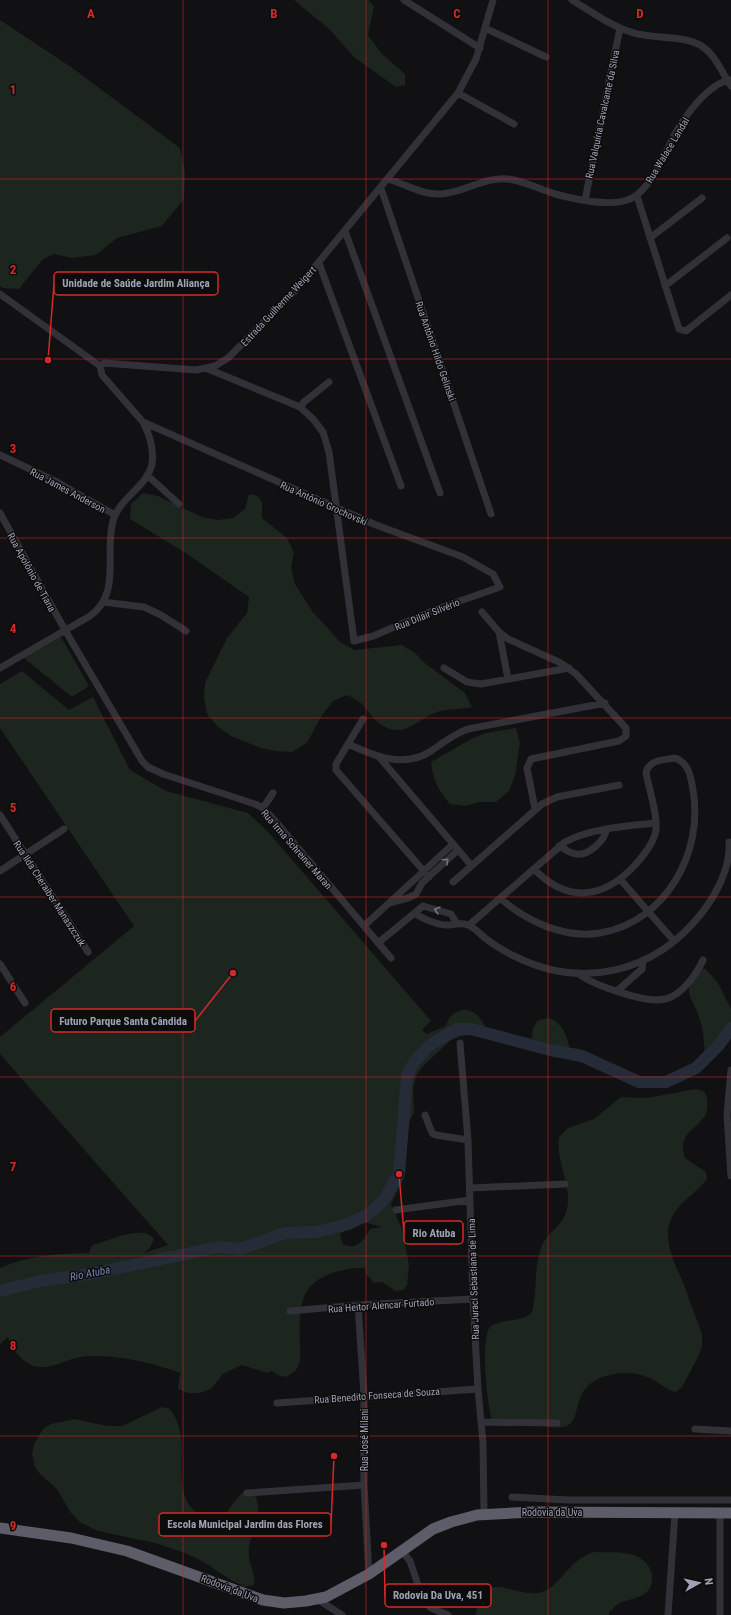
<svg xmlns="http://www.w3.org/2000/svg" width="731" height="1615" viewBox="0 0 731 1615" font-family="'Roboto Condensed',sans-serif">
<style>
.green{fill:#1d251f;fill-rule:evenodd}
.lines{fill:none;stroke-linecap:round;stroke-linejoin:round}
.river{stroke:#262c37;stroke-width:12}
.minor{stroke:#323137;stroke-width:7}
.highway{stroke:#5d5d69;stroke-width:11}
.oneway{stroke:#747582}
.grid{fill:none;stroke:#d62828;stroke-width:1;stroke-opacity:0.55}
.labels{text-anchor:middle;stroke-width:3;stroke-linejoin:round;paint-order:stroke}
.street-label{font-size:10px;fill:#a0a2b4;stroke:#0c0c0d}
.water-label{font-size:11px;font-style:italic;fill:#7487b3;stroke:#0c0c0d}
.grid-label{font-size:13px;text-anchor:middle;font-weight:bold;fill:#d62828;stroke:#0c0c0d;stroke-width:3;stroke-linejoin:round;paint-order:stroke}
.leader{fill:none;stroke:#d62828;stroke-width:1.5}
.callout-dot{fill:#d62828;stroke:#0c0c0d;stroke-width:1.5}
.callout{fill:#0c0c0d;stroke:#d62828;stroke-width:1.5}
.callout-label{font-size:11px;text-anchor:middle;font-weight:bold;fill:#a0a2b4}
</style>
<rect width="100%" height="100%" fill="#111012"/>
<!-- green -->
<path class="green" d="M294 0H368L374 6 368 35 382 54 405 74V85L396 87 355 58 329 29Z
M0 20 71 67 180 148 185 172 184 199 162 226 117 238 96 255 71 258 54 254 43 259 19 289 3 288 0 286Z
M143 493 158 496 202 517 218 520 233 518 245 509 249 494 258 496 262 502V518L287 538 294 553 291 568 295 584 312 611 340 642 355 650 402 645 415 653 426 664 465 693 472 707C462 709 451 709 441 711 420 715 406 741 382 725 373 720 368 710 361 703 357 700 352 697 347 695L333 701 322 715 307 743 292 752 276 751 261 748 231 736 218 727 207 714 204 698 205 683 227 638 247 613 249 597 184 552 130 519 131 504Z
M61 637 89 686 72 697 24 658Z
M22 671 69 710 93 697 130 770 166 791 248 813 269 833 431 1021 422 1030 427 1034 446 1026C449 1011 467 1004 478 1016 482 1020 485 1027 489 1032L462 1036 451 1040 423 1066 416 1076 413 1089 414 1112 407 1126 402 1182 391 1204 402 1229 409 1265 407 1285 403 1290 395 1291 382 1282 374 1283 366 1274V1268C354 1267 341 1270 330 1274 298 1285 299 1314 300 1343 300 1352 302 1362 296 1370 294 1373 289 1375 286 1377L278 1375 272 1371 267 1373 242 1365 223 1374 211 1389 200 1393H188L178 1389 180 1373C154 1363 109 1353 81 1357 68 1359 53 1368 40 1367 24 1366 13 1351 8 1337L0 1344V1268C26 1256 60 1253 89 1253L92 1245C107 1242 143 1223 154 1239L150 1248 144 1253 168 1245 0 1054V1037L134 926 0 728V684ZM364 1222 381 1227 370 1229C364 1240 356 1251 343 1244L340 1234 346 1230Z
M516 728 520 743 515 776 509 791 496 802H480L465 806 450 804C438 790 433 780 431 762L471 739 485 733Z
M697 968 706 969 718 983 731 1009V1031L705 1057C704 1046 704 1034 701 1023 694 999 680 993 697 968Z
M550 1018C564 1025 567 1036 570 1050L532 1039 533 1028 538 1020Z
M696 1089C699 1090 702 1090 704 1092 709 1097 708 1111 705 1116 693 1132 678 1134 685 1158L706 1172 707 1179C697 1192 681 1201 673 1215 660 1237 675 1263 684 1285 690 1301 696 1318 702 1334V1347L697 1359 682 1387 676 1392C668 1390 664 1386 657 1382 642 1373 627 1371 610 1375 566 1384 586 1424 563 1427 551 1429 538 1424 526 1424 515 1424 504 1430 493 1423 487 1409 480 1338 490 1327 502 1317 521 1324 532 1312 538 1289 533 1267 542 1245 548 1233 562 1225 566 1213 574 1188 555 1162 559 1137L568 1128 594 1119 621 1097 647 1098Z
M162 1407 170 1409C177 1418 179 1426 181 1437 184 1463 174 1494 197 1513 201 1516 207 1521 213 1521 230 1521 232 1491 252 1490 269 1515 246 1533 249 1557 250 1567 256 1575 254 1585L245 1587 231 1580 202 1561 185 1553 155 1543 98 1531 81 1523 71 1513 57 1489 40 1474 35 1467 32 1454 34 1444 43 1429 51 1424 75 1419 107 1426H122Z
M594 1552C614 1553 646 1548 652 1575 653 1581 651 1588 647 1592 639 1599 628 1599 618 1604 615 1606 612 1610 609 1612V1615H476C482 1566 513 1597 538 1593 559 1590 567 1560 594 1552Z"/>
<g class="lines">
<!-- river -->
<path class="river" d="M0 1291 40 1281 90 1274 219 1247 240 1249 285 1233 317 1232 348 1224 367 1215 383 1201 399 1174 407 1076 414 1062 430 1045 457 1029H471L550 1050 582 1056 639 1082H666L696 1068 719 1045 731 1028"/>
<!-- minor -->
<path class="minor" d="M404 0 480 48
M572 0C592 12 612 27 634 33 653 39 687 35 703 47 715 55 723 74 731 86
M485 28 546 57
M458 93 514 124
M388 179C405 184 422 195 441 194 464 193 485 176 508 179 524 181 539 189 555 194 574 199 614 208 632 198 652 187 664 155 674 136 683 118 709 82 731 80
M381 188 491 514
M637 196 679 329 686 331 731 295
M585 200 620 28
M345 231 440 493
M650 238 702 198
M319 263 401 486
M665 286 727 238
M0 294 100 366
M100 366 104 363 196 370 215 366 228 358 294 292 458 93 476 59 493 0
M300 407 304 402 329 382
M143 422 376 525 463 557 493 574 500 587 437 609 373 636 354 641 329 452 323 432 313 419 300 407 208 369
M0 455 57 482 115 515
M147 475 179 504
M0 513 65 630 142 761 148 767 163 774 255 804 263 808 277 823 391 958
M103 602 144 607 161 615 186 631
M482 612 499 632 508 639 561 663 576 674 626 728V736L619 741 531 759 527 768 535 809
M499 632 508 679
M0 668 90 616C122 593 104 553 113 521 119 498 147 487 152 464 154 449 150 435 143 422L102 375 100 366
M444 668 467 682 481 684 569 668
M363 719 336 764V770L429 877
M348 744C374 756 404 769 431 751 444 742 454 734 468 729L605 703
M380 758 471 865
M263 808 273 793
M0 815 88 952
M453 844 389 903 408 898 416 894 422 883 458 850
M559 846C565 849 571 854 577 854 588 856 604 841 606 831
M0 871 64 829
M620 879 674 941
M453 882 542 804 557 797 619 785
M500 898C526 921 564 939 600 933 666 922 704 852 693 790 691 777 689 763 675 758 664 760 649 759 646 773 649 789 658 815 656 830 654 843 644 855 636 864 604 899 568 904 534 869
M415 913C420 918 440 926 448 925 456 925 459 922 468 925 474 927 480 934 485 938 494 945 504 951 514 956 582 990 654 973 701 914 716 895 731 867 729 842
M469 925 565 842C591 828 627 826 656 823
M364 926 389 903
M378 943 423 906 451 914 456 922
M0 964 25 1003
M577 973C593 985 646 1004 665 999 681 996 697 974 703 960
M617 991 642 969 643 960
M460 1043 468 1140 473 1299 478 1389 483 1443 484 1514
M731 1070 727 1115 731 1176
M425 1115 432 1133 436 1135 468 1140
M470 1188 565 1184
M396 1210 470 1200
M358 1305 364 1395V1485L369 1574
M290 1311 358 1305 473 1299
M277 1403 478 1389
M481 1422 557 1423
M695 1429 731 1431
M247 1493 364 1485
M512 1497 568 1500H731
M720 1513V1615
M402 1551 410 1561 423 1600 431 1608 448 1615
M317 1599 342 1615
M668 1615 675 1513"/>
<!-- highway -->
<path class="highway" d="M0 1528 71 1538 127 1551 263 1600 284 1603 306 1601 326 1597 369 1574 433 1529 451 1522 477 1515 532 1512 731 1513"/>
</g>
<!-- one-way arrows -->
<defs><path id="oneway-chevron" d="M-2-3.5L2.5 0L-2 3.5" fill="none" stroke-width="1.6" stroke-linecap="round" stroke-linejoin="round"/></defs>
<g class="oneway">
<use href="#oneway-chevron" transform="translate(446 861) rotate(-42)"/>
<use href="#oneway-chevron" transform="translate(437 910) rotate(-164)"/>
</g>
<!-- grid -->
<path class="grid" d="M183 0V1615M366 0V1615M548 0V1615M0 179H731M0 359H731M0 538H731M0 718H731M0 897H731M0 1077H731M0 1256H731M0 1436H731"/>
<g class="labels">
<!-- street labels -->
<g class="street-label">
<text transform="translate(602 114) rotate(-78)" y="4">Rua Valquíria Cavalcante da Silva</text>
<text transform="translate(667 150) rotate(-59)" y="4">Rua Walace Landal</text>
<text transform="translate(278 306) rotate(-47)" y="4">Estrada Guilherme Weigert</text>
<text transform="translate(436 351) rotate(71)" y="4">Rua Antônio Hildo Gelinski</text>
<text transform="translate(68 490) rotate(28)" y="4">Rua James Anderson</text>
<text transform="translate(324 503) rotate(24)" y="4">Rua Antônio Grochovski</text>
<text transform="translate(32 572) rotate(61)" y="4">Rua Apolônio de Tiana</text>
<text transform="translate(427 614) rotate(-22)" y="4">Rua Dilair Silvério</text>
<text transform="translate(297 849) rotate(49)" y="4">Rua Irma Schreiner Maran</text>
<text transform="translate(50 893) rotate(57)" y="4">Rua Ilda Cheraiber Manaszczuk</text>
<text transform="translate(473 1279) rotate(-92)" y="4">Rua Juraci Sebastiana de Lima</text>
<text transform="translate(381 1305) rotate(-4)" y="4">Rua Heitor Alencar Furtado</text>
<text transform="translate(377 1395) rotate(-4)" y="4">Rua Benedito Fonseca de Souza</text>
<text transform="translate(364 1440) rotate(-90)" y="4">Rua José Milani</text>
<text x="552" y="1516">Rodovia da Uva</text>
<text transform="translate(230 1588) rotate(21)" y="4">Rodovia da Uva</text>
</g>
<!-- water labels -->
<g class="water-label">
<text transform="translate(90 1273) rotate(-11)" y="4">Rio Atuba</text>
</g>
</g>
<g class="grid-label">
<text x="91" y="18">A</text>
<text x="274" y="18">B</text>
<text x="457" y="18">C</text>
<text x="640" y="18">D</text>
<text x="13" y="94">1</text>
<text x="13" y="274">2</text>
<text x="13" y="453">3</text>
<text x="13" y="633">4</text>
<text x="13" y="812">5</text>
<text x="13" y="991">6</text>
<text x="13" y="1171">7</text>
<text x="13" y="1350">8</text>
<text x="13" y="1530">9</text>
</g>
<!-- callouts -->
<path class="leader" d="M48 360L54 284M233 973L195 1021M399 1174L404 1233M334 1456L331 1524M384 1545L385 1596"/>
<g class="callout-dot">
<circle cx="48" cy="360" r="4"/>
<circle cx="233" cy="973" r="4"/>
<circle cx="399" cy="1174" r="4"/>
<circle cx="334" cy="1456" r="4"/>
<circle cx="384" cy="1545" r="4"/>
</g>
<g class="callout">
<rect x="54" y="272" width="164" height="23" rx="4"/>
<rect x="51" y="1009" width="144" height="23" rx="4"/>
<rect x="404" y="1221" width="59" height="23" rx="4"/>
<rect x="159" y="1513" width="172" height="23" rx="4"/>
<rect x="385" y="1584" width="106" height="23" rx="4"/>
</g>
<g class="callout-label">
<text x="136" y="287">Unidade de Saúde Jardim Aliança</text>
<text x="123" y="1025">Futuro Parque Santa Cândida</text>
<text x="434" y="1237">Rio Atuba</text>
<text x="245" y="1528">Escola Municipal Jardim das Flores</text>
<text x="438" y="1599">Rodovia Da Uva, 451</text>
</g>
<!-- north arrow -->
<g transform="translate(699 1583) rotate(82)" stroke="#0c0c0d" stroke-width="3" paint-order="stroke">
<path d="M0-3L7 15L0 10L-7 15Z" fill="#a0a2b4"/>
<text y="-6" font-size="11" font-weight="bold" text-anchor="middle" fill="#a0a2b4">N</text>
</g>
</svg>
